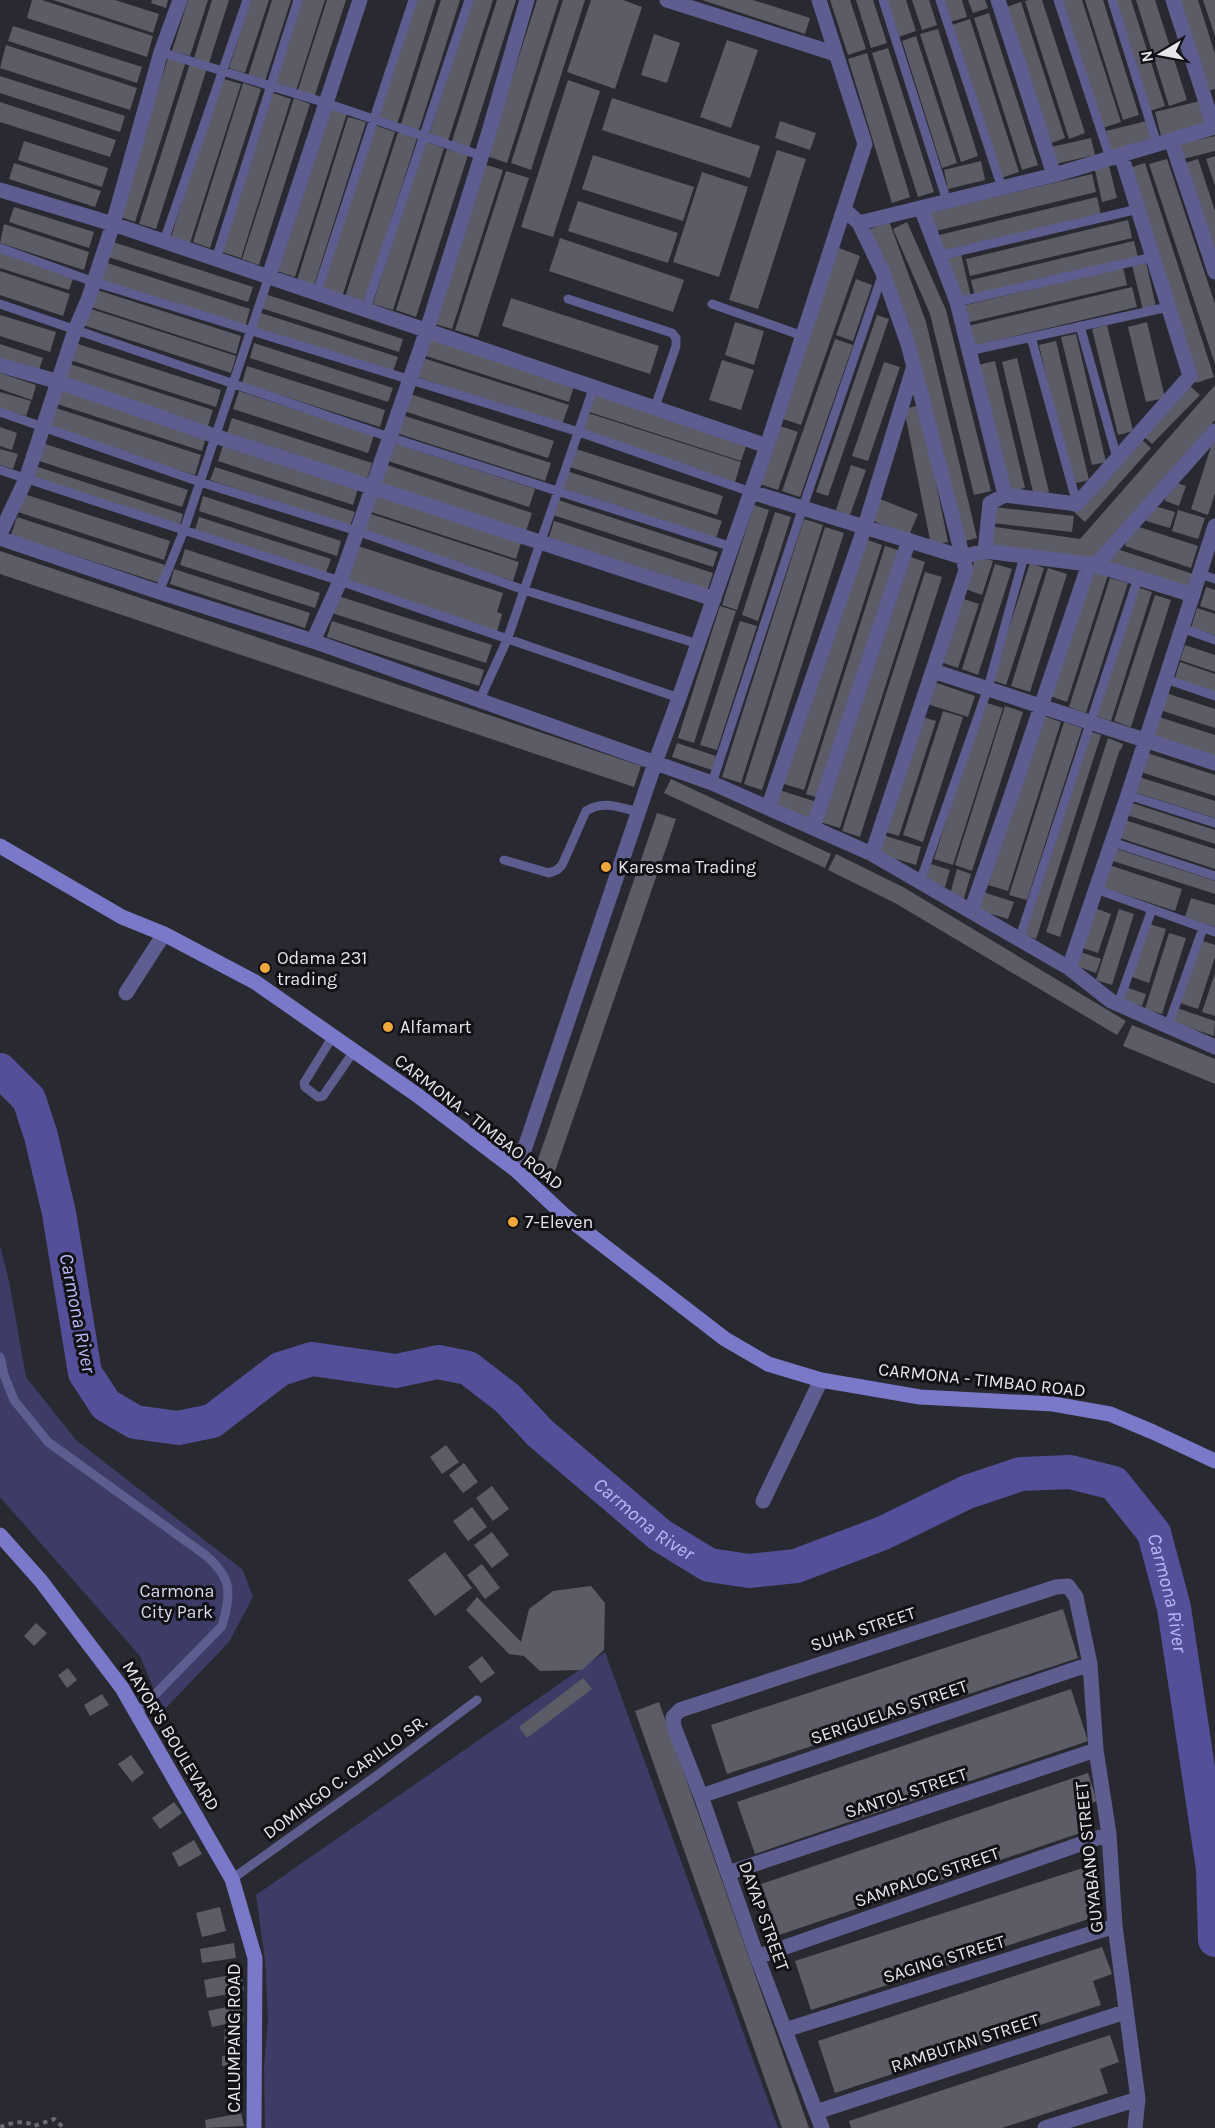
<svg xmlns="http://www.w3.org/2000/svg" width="1215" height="2128" viewBox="0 0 1215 2128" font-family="Karla,sans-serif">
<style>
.green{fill:#3c3c66}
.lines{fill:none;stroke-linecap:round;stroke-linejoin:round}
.river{stroke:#535099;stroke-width:34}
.building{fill:#5b5c65}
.path{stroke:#6c6c73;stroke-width:4;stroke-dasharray:4.5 4.5;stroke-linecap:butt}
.service{stroke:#5d5d90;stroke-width:9}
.minor{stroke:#5d5d90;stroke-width:15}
.secondary{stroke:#7a79c9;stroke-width:15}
.poi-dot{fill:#efa73d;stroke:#121216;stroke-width:2}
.labels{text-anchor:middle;stroke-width:6;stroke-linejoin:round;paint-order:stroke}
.poi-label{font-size:18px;fill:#e5e5eb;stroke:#121216;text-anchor:start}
.street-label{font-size:18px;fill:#e5e5eb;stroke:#121216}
.park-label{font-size:18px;fill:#d8d9ef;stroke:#121216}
.water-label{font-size:20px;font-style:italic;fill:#b7b9f8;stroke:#121216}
</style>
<rect width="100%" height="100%" fill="#292931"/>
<!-- green -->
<path class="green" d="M0 1245 9 1281 26 1377 76 1440 243 1570 253 1597 229 1642 163 1711 140 1656 0 1497Z
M605 1652 778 2128H265L264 2067 268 2020 265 1960 256 1895Z"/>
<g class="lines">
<!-- river -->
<path class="river" id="s1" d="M0 1070 29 1099 41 1136 59 1213 85 1373 106 1405 135 1422 178 1428 212 1421 280 1369 312 1359 396 1371 438 1362 468 1368 507 1398 540 1433 660 1535 709 1565 749 1571 796 1566 883 1533 967 1492 1021 1474 1070 1472 1114 1483 1154 1533 1174 1608 1213 1869 1215 1940"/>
</g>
<!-- building -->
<path class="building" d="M32 0H42L153 36 147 57 27 18Z
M53 0H115L159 14 153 33Z
M152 0H168L166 8 151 3Z
M188 0H208L190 56 172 51Z
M212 0H229L209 63 194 58Z
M251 0H269L245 73 229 68Z
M272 0H291L265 81 248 76Z
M301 0H325L296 91 274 84Z
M327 0H346L314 98 297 93Z
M414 0H436L397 125 377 119Z
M441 0H460L418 133 400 127Z
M472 0H493L448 141 429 135Z
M497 0H516L469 149 451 144Z
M537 0H559L507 163 487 156Z
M563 0H585L531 170 511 163Z
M591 0H623L642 7 615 89 567 72Z
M702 0H753L810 18 805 34Z
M830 0H850L866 49 848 55Z
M856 0H873L887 43 871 48Z
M887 0H906L916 31 899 37Z
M912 0H929L937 25 922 30Z
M943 0H962L967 17 950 22Z
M968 0H985L988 8 973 13Z
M1029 0H1042L1085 133 1069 139 1025 1Z
M1062 0H1082L1121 122 1103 128Z
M1085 0H1103L1139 115 1123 120Z
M1114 0H1131L1165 106 1150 111Z
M1136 0H1155L1187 100 1169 106Z
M1179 0H1198L1215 54V89L1208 91Z
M1203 0H1215V36Z
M1021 2 1065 138 1046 145 1003 8Z
M989 13 1038 165 1022 170 974 18Z
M970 19 1019 172 1001 178 952 25Z
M13 26 142 67 137 83 8 41Z
M938 29 978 156 961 162 920 34Z
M654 34 680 43 667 83 641 75Z
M916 36 957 163 942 168 902 41Z
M727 40 758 50 731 128 700 117Z
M6 45 137 88 130 110 0 68Z
M888 48 934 192 918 197 872 53Z
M867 53 910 197 892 203 848 59Z
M169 55 186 61 135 222 118 216Z
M190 63 207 68 156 229 139 224Z
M0 76 125 116 120 132 0 93Z
M221 78 241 84 190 243 171 237Z
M568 80 600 91 553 237 521 227Z
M243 83 261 89 210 248 193 242Z
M273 93 291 99 241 258 222 252Z
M294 98 310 104 259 265 242 259Z
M612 98 760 146 750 178 602 130Z
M1200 101 1206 126 1161 136 1155 112Z
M0 102 116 140 110 157 0 122Z
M326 107 347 113 295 277 274 270Z
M348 117 366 122 314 285 297 280Z
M780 121 816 133 810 150 775 138Z
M1147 121 1152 143 1111 152 1106 131Z
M374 125 395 132 342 297 321 291Z
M398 132 417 138 365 303 345 297Z
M1215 136V151L1179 160 1175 145Z
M1091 138 1095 155 1051 165 1047 148Z
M24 141 108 168 102 187 18 160Z
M424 141 444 148 393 310 373 304Z
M447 149 468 155 416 317 396 310Z
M777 150 806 159 758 309 729 300Z
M593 155 694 187 683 221 582 189Z
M1215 156V186L1206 159Z
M1167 159 1215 304V364L1149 164Z
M1198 159 1215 211V263L1182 164Z
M981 161 985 180 948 189 944 170Z
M14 163 101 191 95 207 9 179Z
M1145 163 1214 377 1196 383 1126 169Z
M483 164 503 170 452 329 432 323Z
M1109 166 1117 198 1102 202 1095 170Z
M506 171 529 178 478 337 455 330Z
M702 172 748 187 719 277 673 262Z
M1092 174 1096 192 932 232 927 213Z
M1097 197 1101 215 939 253 935 236Z
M578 201 678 233 668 263 568 231Z
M14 207 94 232 89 248 9 222Z
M1128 220 1132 238 970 276 966 259Z
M889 221 926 322 977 538 961 542 909 324 870 229Z
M907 222 946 310 991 491 974 495 930 314 893 229Z
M4 224 89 252 84 270 0 243Z
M560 238 684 280 673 312 549 271Z
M110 241 253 287 248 302 105 256Z
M1134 241 1138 258 975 297 971 280Z
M839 248 860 256 801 425 780 418Z
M0 252 74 276 69 290 0 268Z
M961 254 971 297 958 300 948 257Z
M104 262 250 309 245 327 98 280Z
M1146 262 1156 307 1143 310 1132 265Z
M1123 267 1127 285 966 323 962 306Z
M0 271 70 294 63 316 0 295Z
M856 279 872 285 853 341 836 335Z
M1132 287 1137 307 973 346 968 326Z
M94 289 241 336 236 354 88 306Z
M265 294 403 339 399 352 261 308Z
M511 298 659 346 650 374 502 326Z
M88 308 236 356 231 373 83 325Z
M261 313 398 357 392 374 255 330Z
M0 315 56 332 50 352 0 336Z
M877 315 889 319 828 496 816 492Z
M735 322 764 331 754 365 725 355Z
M1147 322 1165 398 1146 402 1128 327Z
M1107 325 1133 431 1118 435 1092 329Z
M1076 334 1106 462 1092 465 1061 337Z
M428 338 574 386 569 402 423 355Z
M835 339 853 345 800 497 782 491Z
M1056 341 1089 480 1072 484 1039 345Z
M75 343 221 390 216 407 70 360Z
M254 343 393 388 388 402 250 358Z
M0 344 43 358 38 373 0 361Z
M423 358 569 405 562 424 417 377Z
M1017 358 1049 492 1034 496 1002 362Z
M722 360 754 370 741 410 709 400Z
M995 361 1025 488 1008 492 978 365Z
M884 362 900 367 868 461 852 456Z
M67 363 213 410 207 429 61 381Z
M247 366 385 410 380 427 242 383Z
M0 373 36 385 32 400 0 389Z
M1188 384 1200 395 1152 444 1140 433Z
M1215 385V420L1090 562 987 544 989 526 1080 539Z
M62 390 206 437 202 451 57 404Z
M239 391 374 435 368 453 233 409Z
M0 392 31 401 26 416 0 408Z
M407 393 554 441 548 458 401 410Z
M595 393 747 443 741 461 589 412Z
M920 405 948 542 931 545 904 409Z
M56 408 201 455 195 475 49 429Z
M588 413 741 462 735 482 582 432Z
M399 414 551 463 545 481 393 432Z
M232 418 372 463 366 482 226 436Z
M780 426 798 432 778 490 760 484Z
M0 427 17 433 12 450 0 446Z
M1215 434V493L1208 515 1191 509Z
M1140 438 1151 448 1085 522 1073 511Z
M391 442 535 489 529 507 385 460Z
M42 443 188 490 182 507 36 460Z
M223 445 358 489 353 505 218 461Z
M0 449 18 454 13 469 0 465Z
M576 449 723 496 717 515 570 467Z
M384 464 532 513 526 531 378 483Z
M851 465 866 470 850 515 836 510Z
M35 466 183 514 179 528 31 480Z
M215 467 355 512 350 526 210 480Z
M567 471 722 521 716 538 562 488Z
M1171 481 1186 486 1179 506 1165 501Z
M24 494 170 541 164 560 18 512Z
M374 494 521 543 516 559 368 511Z
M203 496 341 541 337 556 199 511Z
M880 499 918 514 909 535 871 520Z
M558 500 718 552 713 567 553 515Z
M754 505 769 510 737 610 722 605Z
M1151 505 1175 512 1170 528 1146 521Z
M994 507 1074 516 1072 532 992 523Z
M1178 510 1205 518 1198 539 1172 531Z
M775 512 791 517 758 621 742 615Z
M368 513 519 562 513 581 362 532Z
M17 517 165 565 160 583 11 535Z
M199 517 331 559 325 575 194 533Z
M804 519 823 525 741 783 722 777Z
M554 521 713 573 707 592 548 540Z
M1133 525 1198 546 1191 568 1125 546Z
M825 527 844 533 762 790 744 784Z
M862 538 882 545 804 790 784 784Z
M355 545 503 593 497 612 502 614 497 632 343 582Z
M885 546 901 551 822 799 806 794Z
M1114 548 1193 574 1188 591 1108 565Z
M185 549 320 593 315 608 180 565Z
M0 551 641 766 634 787 0 574Z
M905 555 925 562 840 828 820 822Z
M976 555 993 561 982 595 965 589Z
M1030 563 1044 568 1006 685 992 680Z
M995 564 1012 569 978 675 962 669Z
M1048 568 1067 574 1030 692 1011 686Z
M174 569 310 613 305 628 170 584Z
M1090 569 1108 575 1067 702 1050 696Z
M925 572 942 577 860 837 842 831Z
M1110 578 1128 583 1086 713 1069 707Z
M1137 587 1152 592 1111 721 1096 716Z
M1206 587 1215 590V611L1200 606Z
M1155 595 1171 600 1131 727 1114 721Z
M338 596 492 645 486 663 332 613Z
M961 598 979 604 958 668 941 662Z
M720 606 736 611 694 743 678 738Z
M1197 608 1215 614V635L1191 628Z
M332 621 484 670 479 686 327 637Z
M740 621 757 626 717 750 700 745Z
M1185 645 1215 655V672L1180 660Z
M1180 662 1215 674V694L1174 681Z
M931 681 975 696 968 717 924 703Z
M1166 693 1215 709V728L1160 710Z
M984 702 1003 708 953 865 934 859Z
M1005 706 1023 712 972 871 955 865Z
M943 711 963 717 923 842 903 835Z
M1041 715 1061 722 1008 891 988 885Z
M922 717 936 721 899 836 885 832Z
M1159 717 1215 735V758L1153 738Z
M1064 722 1082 728 1027 900 1009 895Z
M1089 731 1101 735 1036 939 1025 935Z
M1108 738 1123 744 1121 750 1120 749 1060 937 1046 932Z
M677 743 716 756 712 770 672 757Z
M1147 753 1215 775V796L1141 772Z
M1136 776 1215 801V818L1131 791Z
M671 779 831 854 825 868 664 793Z
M776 789 817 802 812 819 771 806Z
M1132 803 1215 830V844L1127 815Z
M657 813 676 819 552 1180 533 1174Z
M1125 820 1215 849V869L1120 838Z
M883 835 921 847 916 865 877 853Z
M1114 848 1215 881V894L1110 860Z
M836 854 903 887 1126 1021 1117 1035 895 903 828 870Z
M931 864 950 870 945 887 925 880Z
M1109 865 1182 889 1175 911 1102 887Z
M957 869 971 874 964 898 950 894Z
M980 891 1014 902 1008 919 975 909Z
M1191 898 1215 905V927L1185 917Z
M1095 908 1111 914 1098 953 1083 948Z
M1119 909 1134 914 1112 985 1096 980Z
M1149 924 1166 929 1149 983 1132 977Z
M1169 933 1186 938 1162 1014 1145 1009Z
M1200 940 1215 945V957L1198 1009 1180 1003Z
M1078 951 1101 959 1096 973 1074 965Z
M1215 973V1016L1202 1012Z
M1128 988 1146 994 1142 1006 1124 1001Z
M1177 1008 1215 1021 1214 1036 1172 1022Z
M1132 1025 1215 1059V1084L1123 1046Z
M446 1445 459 1462 442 1474 430 1457Z
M464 1463 478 1482 463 1493 449 1475Z
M492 1486 509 1509 493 1521 476 1498Z
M472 1507 487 1527 468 1541 453 1521Z
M492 1532 509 1555 492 1568 474 1545Z
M445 1552 472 1588 435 1616 408 1580Z
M482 1564 500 1588 485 1599 467 1575Z
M591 1586 605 1603 604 1650 582 1670 540 1671 524 1656 509 1654 466 1610 477 1597 521 1642 529 1609 553 1591Z
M1063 1609 1078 1658 727 1774 711 1725Z
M36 1623 47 1633 34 1646 24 1636Z
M482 1656 495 1673 481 1683 468 1667Z
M68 1668 77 1680 67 1688 58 1675Z
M583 1678 592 1689 527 1738 519 1727Z
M1071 1689 1088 1741 755 1854 737 1802Z
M102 1694 109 1705 90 1716 84 1705Z
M659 1702 809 2128H782L635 1711Z
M131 1755 144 1773 132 1782 118 1764Z
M1088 1773 1097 1801 1078 1808 1086 1831 779 1935 761 1884Z
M174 1802 182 1813 160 1829 152 1818Z
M194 1840 202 1854 179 1867 172 1853Z
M1086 1867 1101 1915 811 2010 795 1961Z
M220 1907 226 1931 202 1937 196 1913Z
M234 1943 236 1958 202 1963 200 1949Z
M1102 1947 1112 1974 1093 1981 1101 2005 835 2093 818 2041Z
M241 1973 244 1991 207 1998 204 1980Z
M240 2004 244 2020 212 2027 208 2011Z
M225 2029 241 2031 240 2045 224 2043Z
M1110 2035 1119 2062 1100 2069 1108 2093 1002 2128H851L849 2121Z
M238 2055 239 2065 222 2066V2056Z
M241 2113 244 2126 206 2128 205 2120Z"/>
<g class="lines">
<!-- path -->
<path class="path" d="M0 2127C12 2123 23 2119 34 2126L54 2119 64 2128"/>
<!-- service -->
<path class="service" d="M883 0 947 201
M940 0 1002 188
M1058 0 1110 158
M1112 0 1157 144
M161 52 326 103 482 156
M164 241 247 0
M0 248 94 282 579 432 751 492
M939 256 1138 209
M216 259 298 0
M317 292 413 0
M568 299 672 333 676 338V346L655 407
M957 302 1153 257
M0 304 389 437 732 547
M712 304 803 336
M366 309 469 0
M1080 326 1117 458
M1031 337 1077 504
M969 351 1168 307
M0 412 200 482 357 531 524 590 698 644
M0 470 340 581 679 698
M1200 574 1215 579
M159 592 184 530 269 276
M1182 628 1215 640
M1166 679 1215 696
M479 701 507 640 594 386
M712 783 803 507 883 273
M1128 795 1215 823
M1112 842 1215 876
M504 860 549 873 557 870 562 865 586 811C603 800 619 807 638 812
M920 882 988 688 1024 556
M1096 889 1215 932
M1019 940 1138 578
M1118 1004 1152 909
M1168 1026 1203 928
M333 1036 304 1083 305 1087 318 1097 323 1096 354 1051
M0 1357 4 1375 14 1400 48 1442 204 1554C232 1577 232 1592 222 1626L137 1713
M232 1879 376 1776 477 1700"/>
<!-- minor -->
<path class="minor" d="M667 0 836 54
M998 0 1054 175
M1173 0 1214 127
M1171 140 1215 272
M0 190 113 224 767 446
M921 208 957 302 1005 495
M844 209 859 223 883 273 908 344 966 570 872 854
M859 223 1054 175 1215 127
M269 276 360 0
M0 365 59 382 215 436 714 599
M751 492 962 557 985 551 1096 565 1215 431
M0 534 26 479 75 330 88 300 113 224 161 52 180 0
M0 538 159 592 313 641 712 783 872 854 1069 968 1111 1001 1215 1047
M985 551 990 503 1005 495 1077 504 1190 376 1121 155
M1096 565 1193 595
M313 641 340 581 427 330 488 135 527 0
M933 671 1215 763
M768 808 865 526 913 369
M813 828 909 540
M971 911 1010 799 1089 564
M1069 968 1128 795 1215 526
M126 993 164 934
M517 1171 655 763 679 698 767 446 865 144 819 0
M763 1501 821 1380
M701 1796 1090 1664
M728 1873 1096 1750
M757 1957 1109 1834
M785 2030 1115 1926
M816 2112 1125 2012
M822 2128 757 1957 701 1796 674 1727 673 1717 680 1710 1056 1587 1068 1586 1076 1597 1090 1664 1096 1750 1109 1834 1115 1926 1138 2099 1135 2128
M1045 2128 1138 2099"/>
<!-- secondary -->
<path class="secondary" d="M0 846 122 917 164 934 255 982 417 1095 517 1171 564 1215 725 1339 768 1364 821 1380 920 1397 1053 1404 1110 1414 1153 1432 1215 1461
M0 1535 41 1581 122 1688 232 1879 255 1958 254 2128"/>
</g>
<!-- markers -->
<g class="poi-dot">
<circle cx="606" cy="867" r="6"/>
<circle cx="265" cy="968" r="6"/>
<circle cx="388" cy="1027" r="6"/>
<circle cx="513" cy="1222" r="6"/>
</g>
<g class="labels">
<!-- poi labels -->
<g class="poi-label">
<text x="618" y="873">Karesma Trading</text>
<text x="277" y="964">Odama 231<tspan x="277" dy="21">trading</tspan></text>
<text x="400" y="1033">Alfamart</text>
<text x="525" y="1228">7-Eleven</text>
</g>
<!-- street labels -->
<g class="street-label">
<text transform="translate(479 1122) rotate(38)" y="6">CARMONA - TIMBAO ROAD</text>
<text transform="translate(982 1380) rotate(6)" y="6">CARMONA - TIMBAO ROAD</text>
<text transform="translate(863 1629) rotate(-18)" y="6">SUHA STREET</text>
<text transform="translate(889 1712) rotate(-19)" y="6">SERIGUELAS STREET</text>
<text transform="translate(171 1736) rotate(59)" y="6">MAYOR'S BOULEVARD</text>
<text transform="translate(345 1777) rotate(-36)" y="6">DOMINGO C. CARILLO SR.</text>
<text transform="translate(906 1793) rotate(-18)" y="6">SANTOL STREET</text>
<text transform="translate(1089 1857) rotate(-96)" y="6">GUYABANO STREET</text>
<text transform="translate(927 1877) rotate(-19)" y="6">SAMPALOC STREET</text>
<text transform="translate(764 1916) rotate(70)" y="6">DAYAP STREET</text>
<text transform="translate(944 1959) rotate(-17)" y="6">SAGING STREET</text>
<text transform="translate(234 2038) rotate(-90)" y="6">CALUMPANG ROAD</text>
<text transform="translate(965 2043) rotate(-18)" y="6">RAMBUTAN STREET</text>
</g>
<!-- park labels -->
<g class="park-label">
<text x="177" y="1597">Carmona<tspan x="177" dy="21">City Park</tspan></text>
</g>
<!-- water labels -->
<g class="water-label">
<text transform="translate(78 1313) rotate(79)" y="7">Carmona River</text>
<text dy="7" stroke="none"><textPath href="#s1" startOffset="981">Carmona River</textPath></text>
<text dy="7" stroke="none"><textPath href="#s1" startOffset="1612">Carmona River</textPath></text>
</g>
</g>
<!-- north arrow -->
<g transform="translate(1161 54) rotate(260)" stroke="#121216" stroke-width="4.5" paint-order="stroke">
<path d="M0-4.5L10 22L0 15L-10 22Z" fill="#e5e5eb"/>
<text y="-9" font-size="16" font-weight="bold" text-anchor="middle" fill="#e5e5eb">N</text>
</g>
</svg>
